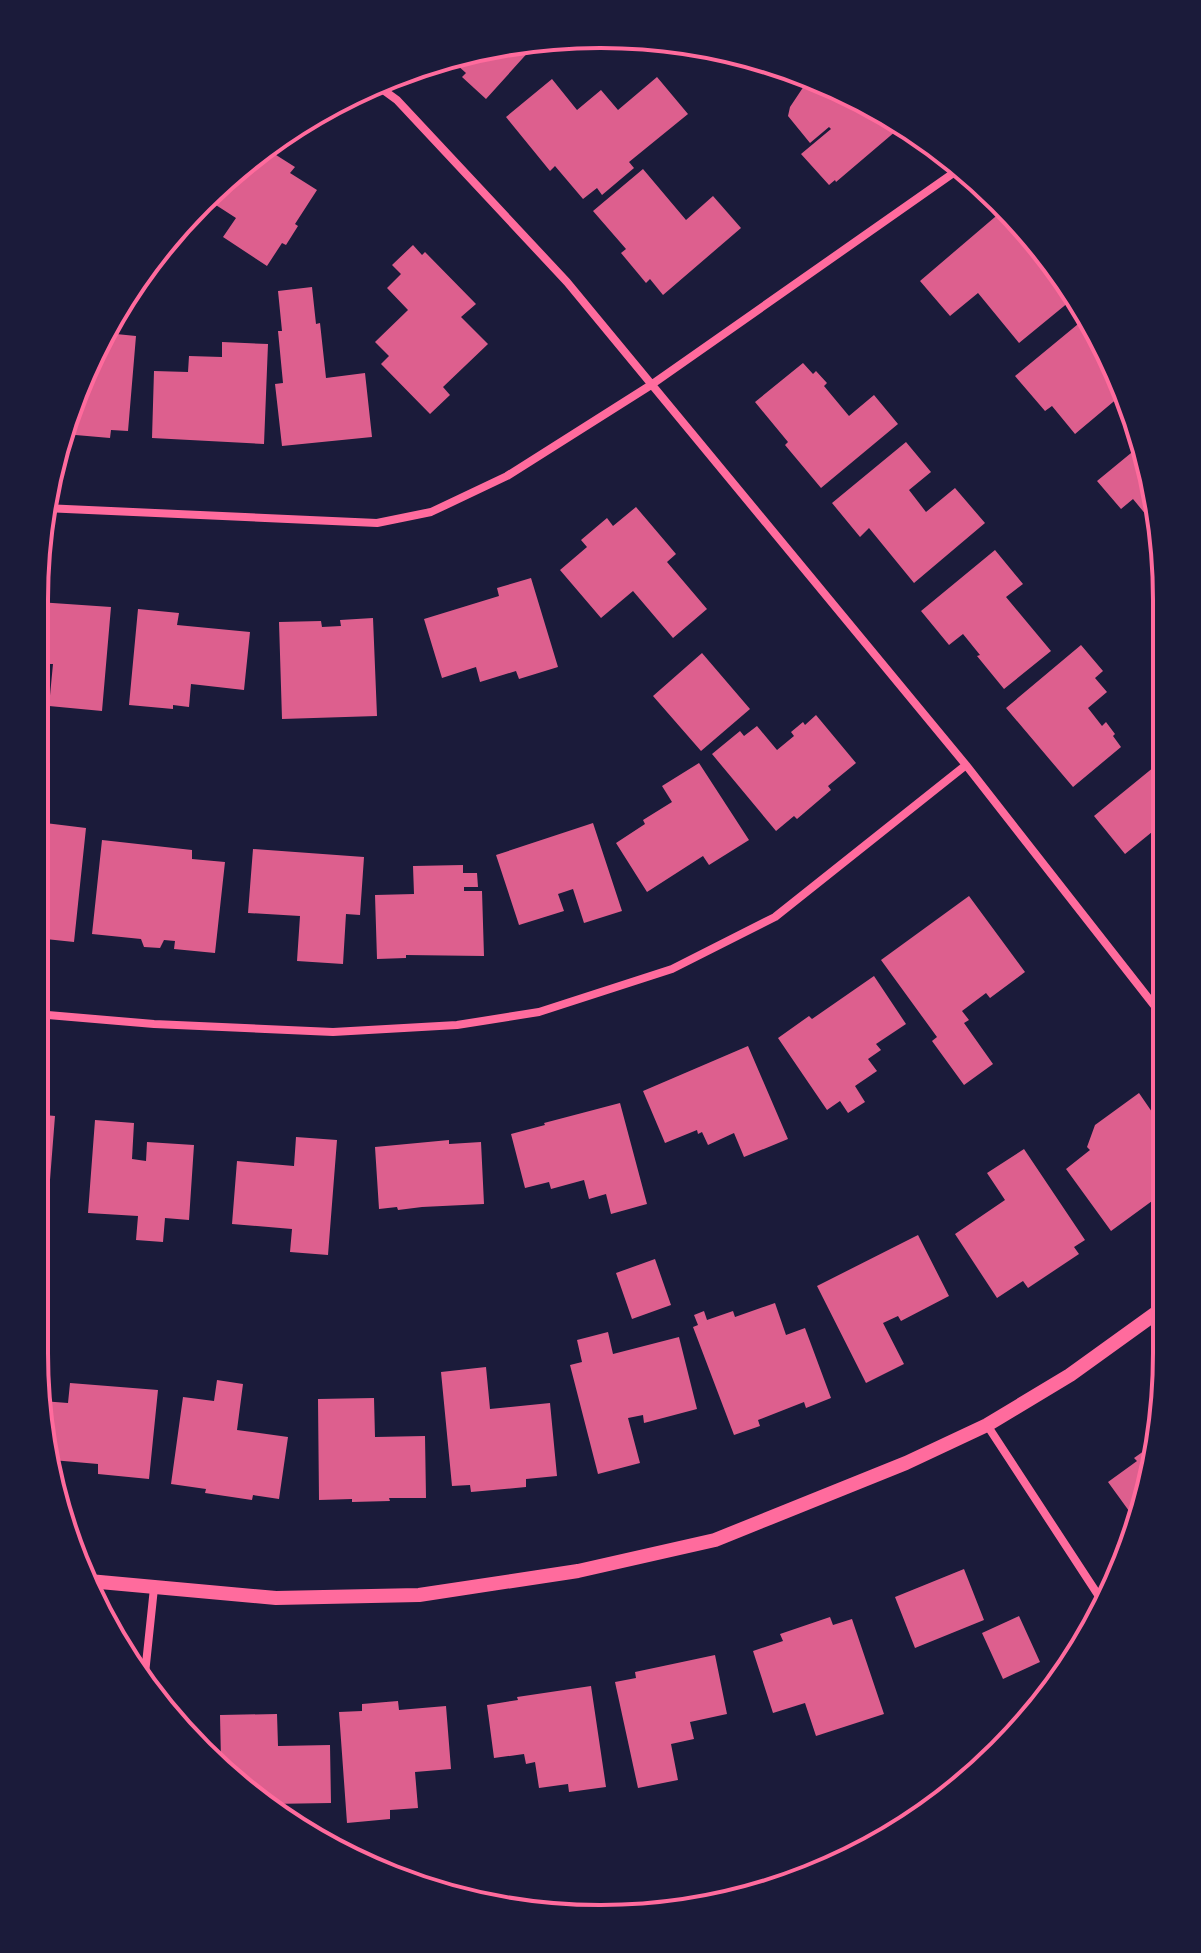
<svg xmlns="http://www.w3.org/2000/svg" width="1201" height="1953" viewBox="0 0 1201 1953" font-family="Lora,serif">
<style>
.building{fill:#dd5f8e}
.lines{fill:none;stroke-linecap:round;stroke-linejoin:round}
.minor{stroke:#ff6b9d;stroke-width:8}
.tertiary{stroke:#ff6b9d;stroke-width:14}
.rim{fill:none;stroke:#ff6b9d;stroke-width:4}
</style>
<rect width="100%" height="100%" fill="#1b1b3a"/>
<!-- building -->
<path class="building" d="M541 38 486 99 462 77 466 73 448 57 526 39Z
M657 77 688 114 629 162 634 168 602 195 597 188 583 199 555 166 550 171 506 117 552 79 577 110 601 90 618 110Z
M810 77 851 92 903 125 836 182 835 180 829 185 801 154 831 129 829 127 810 143 788 116 790 107Z
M265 148 295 167 290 173 317 190 295 224 298 226 286 245 282 243 267 266 223 237 236 218 205 198 227 175Z
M643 169 686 220 713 196 741 228 663 295 650 279 646 283 621 253 626 249 593 211Z
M1002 211 1042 260 1038 263 1069 302 1019 343 978 293 950 316 920 281Z
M413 245 422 255 425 252 476 304 461 317 488 344 443 387 450 395 430 414 381 364 389 356 375 342 408 310 387 288 401 274 392 265Z
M312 287 316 324 320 323 326 378 365 373 372 437 282 446 275 384 283 383 278 331H282L278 291Z
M1089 315 1125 392 1075 434 1052 406 1045 411 1015 376Z
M106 333 136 336 128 431 111 430 110 438 64 434 77 384Z
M222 342 268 344 264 444 152 438 154 371 188 372 189 356 222 357Z
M803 363 813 374 816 371 827 383 824 386 849 416 874 395 898 424 821 488 785 445 788 442 755 402Z
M906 442 931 472 909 490 926 512 955 488 985 523 914 583 869 528 860 537 832 503Z
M1142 444 1155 509 1147 516 1133 499 1121 509 1097 481Z
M636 507 676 554 667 562 707 609 673 638 633 591 601 618 560 570 587 547 581 540 607 518 613 526Z
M995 550 1023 584 1006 597 1051 651 1004 689 977 656 980 655 963 634 949 645 921 611Z
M531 578 558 667 519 679 516 671 480 682 476 667 442 678 424 619 499 596 497 588Z
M38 602 111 607 102 711 49 706 53 664H42L40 683H38Z
M138 609 179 613 177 625 250 632 244 690 191 684 189 707 173 705V709L129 705Z
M373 618 377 716 282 719 279 622 321 621 322 627 341 626 340 620Z
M1081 645 1103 671 1095 678 1107 692 1088 708 1102 726 1106 722 1115 734 1113 736 1121 747 1073 787 1006 708Z
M702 653 750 709 701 751 653 696Z
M816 715 856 763 828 786 831 790 797 819 794 816 776 831 712 754 740 731 744 736 757 726 777 750 794 736 791 732 803 722 805 725Z
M1165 758V847L1152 832 1125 854 1094 816Z
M699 763 749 840 709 865 703 856 647 892 616 843 645 824 643 820 672 802 662 786Z
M37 822 86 828 74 942 36 938 39 900 37 899Z
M593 823 622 911 584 923 573 889 558 894 564 911 519 925 496 855Z
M102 840 192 850V859L225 862 215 953 174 949 175 941 164 940 160 948 144 947 141 939 92 934Z
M253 849 364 857 360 915 346 914 343 964 297 961 300 916 248 913Z
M463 865V873H477L478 887H464V891H482L484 956 406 955V958L377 959 375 895 414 894 413 866Z
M969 896 1025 972 990 998 986 993 962 1011 969 1020 964 1023 993 1064 964 1085 932 1041 937 1037 881 960Z
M874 976 906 1024 876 1044 881 1050 868 1059 877 1071 855 1086 865 1102 848 1113 840 1101 827 1110 778 1038 809 1016 812 1019Z
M748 1046 788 1139 744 1157 734 1133 708 1145 702 1132 698 1134 697 1130 665 1143 643 1091Z
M1139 1093 1163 1128V1193L1111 1231 1066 1169 1090 1150 1087 1147 1095 1125Z
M620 1103 647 1204 611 1214 606 1194 589 1199 584 1180 551 1189 549 1182 525 1188 511 1134 545 1125 544 1123Z
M35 1114 55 1116 47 1218 35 1217Z
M95 1120 134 1123 132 1159 146 1161 147 1142 194 1145 189 1220 165 1218 163 1242 136 1240 138 1216 88 1213Z
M296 1137 337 1140 328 1255 290 1252 292 1229 232 1224 237 1161 294 1166Z
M449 1140V1144L481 1142 484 1204 422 1207 398 1210 397 1207 379 1209 375 1147Z
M1024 1149 1085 1240 1074 1247 1079 1254 1028 1288 1023 1281 997 1298 955 1234 1005 1200 987 1173Z
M918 1235 949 1296 901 1321 898 1316 883 1323 904 1364 866 1383 817 1286Z
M655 1259 671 1305 632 1319 616 1273Z
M775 1303 786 1335 805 1328 831 1398 806 1408 804 1402 758 1420 760 1426 734 1435 693 1327 698 1325 694 1315 704 1311 707 1320 733 1311 735 1317Z
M608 1332 613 1354 679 1337 697 1409 644 1423 643 1415 628 1418 640 1463 598 1474 570 1365 582 1362 577 1340Z
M486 1367 490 1409 550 1403 557 1476 526 1479V1487L471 1492 470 1485 452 1486 441 1372Z
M217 1380 243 1384 237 1430 288 1437 279 1499 253 1495 252 1500 205 1493 206 1489 171 1484 183 1397 214 1401Z
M70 1383 158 1390 149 1479 98 1474V1464L52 1460 42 1401 68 1403Z
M374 1398 375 1437 425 1436 426 1498H389L390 1501 352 1502V1499L319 1500 318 1399Z
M1158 1441 1155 1453 1137 1522 1108 1482 1137 1461 1134 1458Z
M964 1569 984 1620 915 1648 895 1597Z
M1019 1616 1040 1662 1003 1679 982 1633Z
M830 1617 833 1625 852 1619 884 1714 816 1736 805 1703 773 1713 753 1651 783 1641 780 1634Z
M715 1655 727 1714 690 1722 694 1739 671 1744 678 1780 638 1788 615 1682 636 1678 635 1672Z
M591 1686 606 1787 569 1792 568 1784 539 1788 535 1762 526 1764 524 1754 494 1758 487 1705 518 1700 517 1697Z
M398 1701 399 1710 446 1706 451 1769 415 1772 418 1808 390 1810V1819L347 1823 339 1712 362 1711V1704Z
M277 1714 278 1746 330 1745 331 1803 270 1804V1810L256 1802 219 1765V1760H221L220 1715Z"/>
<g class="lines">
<!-- minor -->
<path class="minor" d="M375 84 397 100 567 282 966 765 1164 1018
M44 508 377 523 431 512 507 476 651 385 962 167
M36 1014 154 1024 333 1032 457 1025 539 1012 672 969 775 917 966 765
M987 1425 1104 1604
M144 1683 154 1588"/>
<!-- tertiary -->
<path class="tertiary" d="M89 1581 276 1598 419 1595 578 1571 715 1540 906 1463 987 1425 1070 1375 1163 1308"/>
</g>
<!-- crop -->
<path d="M0 0H1201V1953H0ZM600 48H601A552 552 0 0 1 1153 600V1353A552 552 0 0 1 601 1905H600A552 552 0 0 1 48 1353V600A552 552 0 0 1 600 48Z" fill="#1b1b3a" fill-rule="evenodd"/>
<path class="rim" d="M600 48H601A552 552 0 0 1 1153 600V1353A552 552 0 0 1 601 1905H600A552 552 0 0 1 48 1353V600A552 552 0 0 1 600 48Z"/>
</svg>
